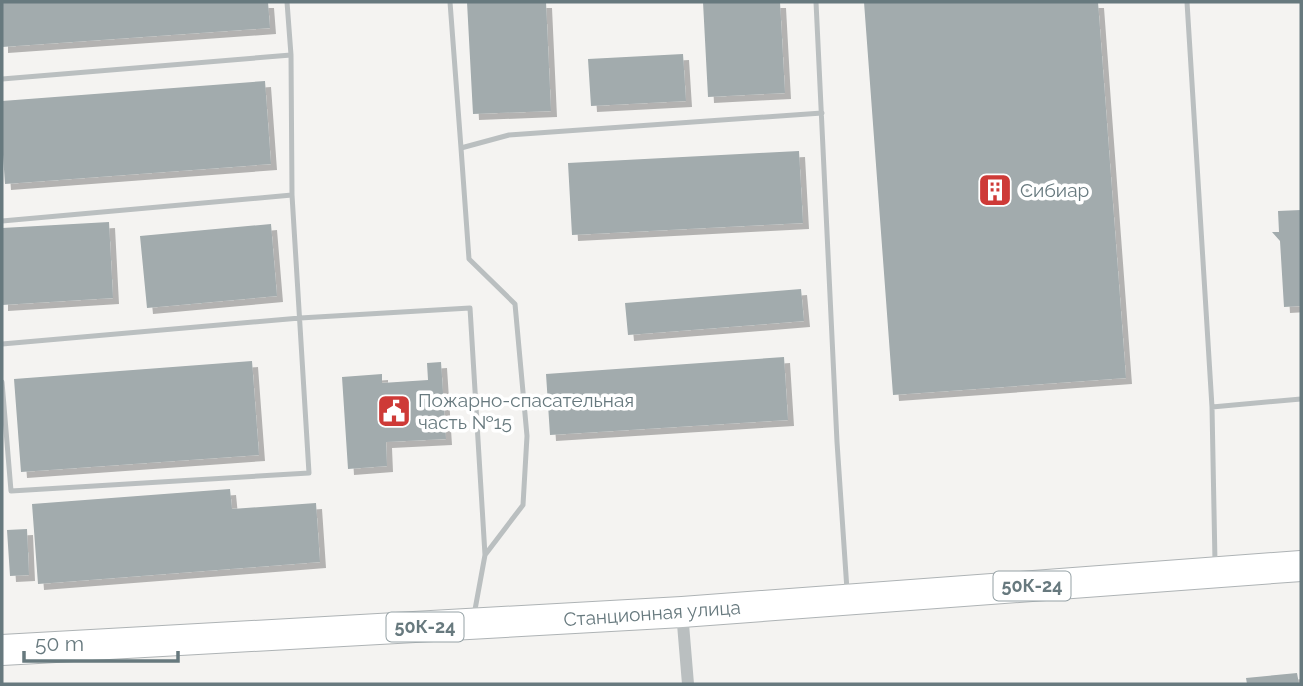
<svg xmlns="http://www.w3.org/2000/svg" width="1303" height="686" viewBox="0 0 1303 686" font-family="Raleway,sans-serif">
<style>
.building{fill:#a2abad;filter:url(#shadow)}
.lines{fill:none;stroke-linecap:round;stroke-linejoin:round}
.primary-casing{stroke:#aeb3b5;stroke-width:32}
.service{stroke:#babfc0;stroke-width:5}
.tertiary{stroke:#babfc0;stroke-width:12}
.primary{stroke:#fff;stroke-width:30}
.labels{text-anchor:middle;stroke-width:7;stroke-linejoin:round;paint-order:stroke}
.shield{fill:#fff;stroke:#95a1a5;stroke-width:2}
.shield-label{font-size:18px;font-weight:bold;fill:#67797e}
.poi-label{font-size:19px;fill:#67797e;stroke:#fff;text-anchor:start}
.street-label{font-size:19px;fill:#67797e;stroke:#fff}
</style>
<defs>
<filter id="shadow"><feDropShadow dx="6" dy="6" stdDeviation="0" flood-color="#0004"/></filter>
</defs>
<rect width="100%" height="100%" fill="#f4f3f1"/>
<!-- building -->
<path class="building" d="M2 2H268L270 28 2 47Z
M467 2H546L551 111 473 114Z
M703 2H780L785 93 708 97Z
M864 2H1098L1126 378 893 395Z
M683 54 686 101 591 106 588 59Z
M265 81 271 164 5 184 2 140V101Z
M799 151 803 223 572 235 568 163Z
M1301 210V306L1284 307 1280 241 1272 232H1279L1278 211Z
M109 222 113 298 2 305V228Z
M271 224 277 296 147 308 140 236Z
M801 289 804 321 628 335 625 303Z
M784 357 788 420 550 435 546 374Z
M252 361 259 455 21 472 14 379Z
M441 362 446 439 386 442 387 466 348 469 342 377 382 374V383L428 380 427 363Z
M230 489 232 509 316 503 320 562 38 584 32 504Z
M27 529 29 575 10 576 7 530Z
M1297 673 1299 684H1247L1246 678Z"/>
<g class="lines">
<!-- primary casing -->
<g class="primary-casing">
<path id="primary" d="M2 650 682 612 1301 566"/>
</g>
<!-- service -->
<path class="service" d="M450 2 461 148
M816 2 837 442 847 590
M1187 2 1212 407 1215 562
M2 79 291 55
M2 221 292 195
M2 344 300 318 470 308 485 555 474 615
M2 382 11 491 309 473 292 195 291 55 287 2
M1212 407 1301 399
M485 555 523 505 527 436 515 304 469 259 461 148 509 135 822 113"/>
<!-- tertiary -->
<path class="tertiary" d="M682 612 688 684"/>
<!-- primary -->
<use href="#primary" class="primary"/>
</g>
<!-- icons -->
<defs>
<g id="building-square" transform="scale(1.75)"><rect x="-9" y="-9" width="18" height="18" rx="4" fill="#ce3a37" stroke="#fff"/><path d="M-4-6H4V6H1V3H-1V6H-4ZM-2.5-4.3h1.7v1.8h-1.7ZM.8-4.3h1.7v1.8H.8ZM-2.5-1h1.7V.8h-1.7ZM.8-1h1.7V.8H.8Z" fill="#fff"/></g>
<g id="civic-square" transform="scale(1.75)"><rect x="-9" y="-9" width="18" height="18" rx="4" fill="#ce3a37" stroke="#fff"/><path d="M-.6-6.5H3V-4.5H.6V-3L4-1V1h2V6H-6V1h2V-1L-.6-3ZM-1.2 2.5V6h2.4V2.5Z" fill="#fff"/></g>
</defs>
<g fill-rule="evenodd">
<use href="#building-square" x="995" y="190"/>
<use href="#civic-square" x="394" y="411"/>
</g>
<g class="labels">
<!-- shield labels -->
<g class="shield">
<rect x="993.5" y="571.5" width="77" height="29" rx="5"/>
<rect x="386.5" y="612.5" width="77" height="29" rx="5"/>
</g>
<g class="shield-label">
<text x="1032" y="592">50К-24</text>
<text x="425" y="633">50К-24</text>
</g>
<!-- poi labels -->
<g class="poi-label">
<text x="1020" y="197">Сибиар</text>
<text x="418" y="407">Пожарно-спасательная<tspan x="418" dy="22">часть №15</tspan></text>
</g>
<!-- street labels -->
<g class="street-label">
<text transform="translate(652 613) rotate(-4)" y="7">Станционная улица</text>
</g>
</g>
<!-- border -->
<rect width="1303" height="686" fill="none" stroke="#67797e" stroke-width="7"/>
<!-- scale -->
<path d="M24 651v10h154v-10" fill="none" stroke="#67797e" stroke-width="3.5"/>
<text x="35" y="651" font-size="21" fill="#67797e" stroke="#ffffff" stroke-width="5" paint-order="stroke">50 m</text>
</svg>
